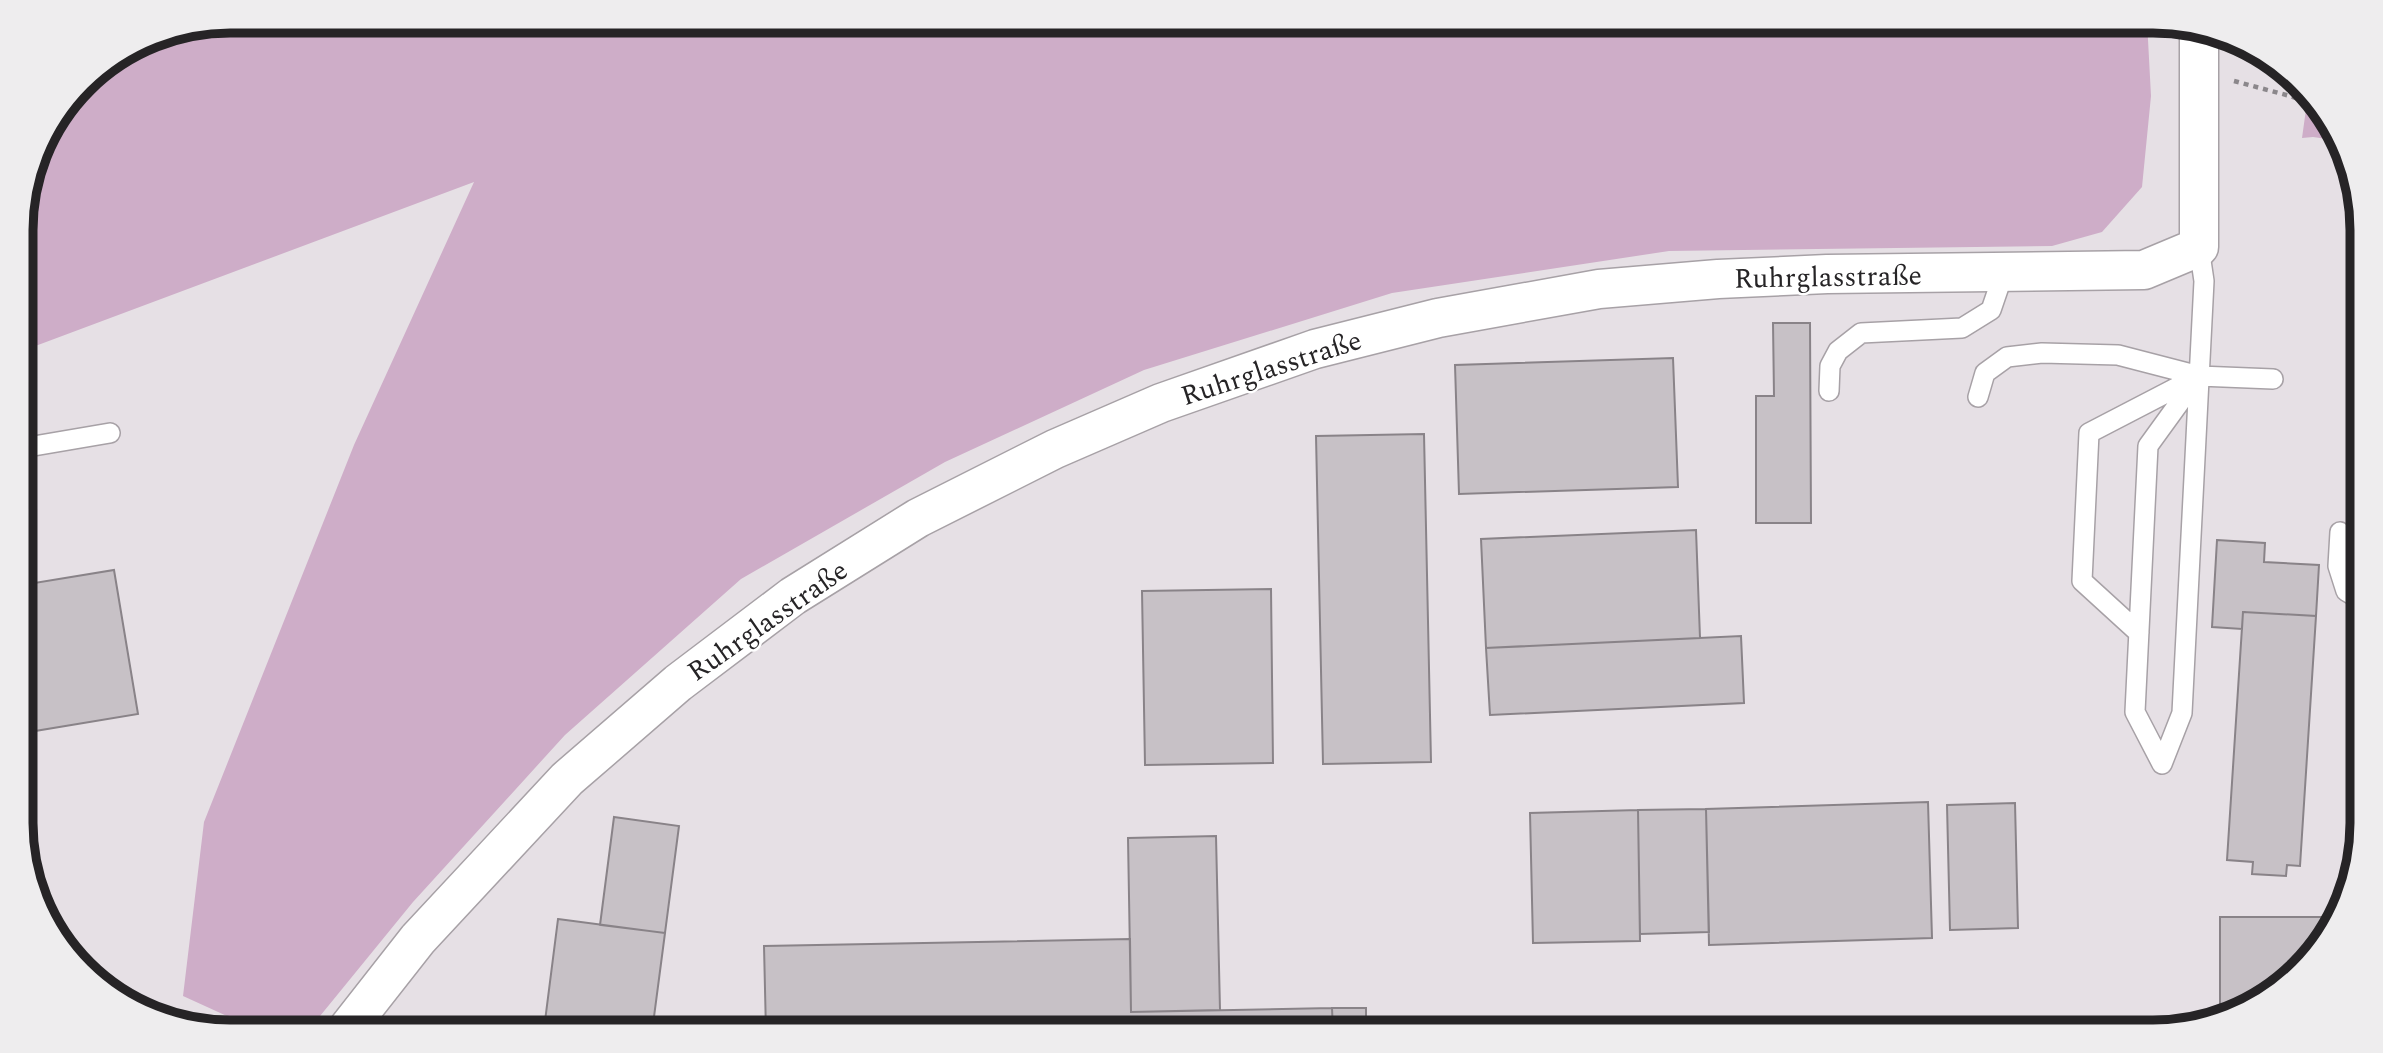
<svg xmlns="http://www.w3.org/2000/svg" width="2383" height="1053" viewBox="0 0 2383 1053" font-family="Spectral,serif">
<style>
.green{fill:#ceadc8}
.building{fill:#c7c1c6;stroke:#898388;stroke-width:2}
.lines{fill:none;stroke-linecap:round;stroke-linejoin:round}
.service-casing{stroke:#a7a1a6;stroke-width:22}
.tertiary-casing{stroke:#a7a1a6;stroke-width:41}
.path{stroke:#8b878b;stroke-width:4.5;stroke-dasharray:5 5;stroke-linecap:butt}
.service{stroke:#fff;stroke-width:19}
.tertiary{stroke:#fff;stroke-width:38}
.labels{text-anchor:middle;stroke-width:5;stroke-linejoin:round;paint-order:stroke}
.street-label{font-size:28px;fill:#262426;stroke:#fff}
.rim{fill:none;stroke:#262426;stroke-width:9}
</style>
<rect width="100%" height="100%" fill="#e6e0e5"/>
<!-- green -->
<path class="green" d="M231 21H2147L2151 96 2142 187 2102 232 2052 246 1669 251 1392 293 1144 370 945 462 741 579 565 735 413 902 307 1032H262L183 996 204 822 354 445 474 182 22 351 21 216 42 138 92 73 151 37Z
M2308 95 2319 103 2334 140 2313 137 2302 138Z"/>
<!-- building -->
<path class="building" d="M1773 323H1810L1811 523H1756V396H1774Z
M1673 358 1678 487 1459 494 1455 365Z
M1424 434 1431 762 1323 764 1316 436Z
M1696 530 1700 638 1486 648 1481 539Z
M2217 540 2265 543 2264 562 2319 565 2316 616 2243 612 2242 629 2212 627Z
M114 570 138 714 23 733 22 585Z
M1271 589 1273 763 1145 765 1142 591Z
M2243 612 2316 616 2300 866 2287 865 2286 876 2252 874 2253 862 2227 860Z
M1741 636 1744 703 1490 715 1486 648Z
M1928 802 1932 938 1709 945 1706 809Z
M2015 803 2018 928 1950 930 1947 805Z
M1706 809 1709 932 1640 934 1638 810Z
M1638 810 1640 941 1533 943 1530 813Z
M614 817 679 826 665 933 600 925Z
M1216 836 1220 1010 1131 1012 1128 838Z
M2220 917H2338L2318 950 2269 996 2220 1013Z
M558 919 665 933 652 1032H565L544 1029Z
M1130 939 1131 1012 1332 1008 1333 1032H766L764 946Z
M1332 1008H1366V1032H1333Z
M2038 1019V1032H1547V1027Z
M522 1026 544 1029 565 1032H521Z"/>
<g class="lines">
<!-- service casing -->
<g class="service-casing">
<path id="service" d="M1829 391 1830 366 1838 351 1861 333 1962 328 1991 310 2004 272
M1978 397 1985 373 2007 357 2042 353 2118 355 2199 376 2273 379
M22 448 110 433
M2340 532 2338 566 2346 591 2361 600
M2139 633 2082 581 2089 433 2195 378
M2162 764 2182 713 2204 281 2199 247
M2162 764 2135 712 2148 446 2198 377"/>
</g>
<!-- tertiary casing -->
<g class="tertiary-casing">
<path id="tertiary" d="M345 1032 418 939 567 779 678 683 793 596 918 518 1055 449 1161 403 1315 349 1438 318 1599 289 1718 279 1827 274 2144 270 2199 247V30"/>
</g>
<!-- path -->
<path class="path" d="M2234 81 2290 96 2320 107"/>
<!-- service -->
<use href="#service" class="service"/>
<!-- tertiary -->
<use href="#tertiary" class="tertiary"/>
</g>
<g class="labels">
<!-- street labels -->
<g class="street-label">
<text transform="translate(1828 276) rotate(-1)" y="10">Ruhrglasstraße</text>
<text transform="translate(1271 367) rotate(-18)" y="10">Ruhrglasstraße</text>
<text transform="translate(767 620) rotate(-35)" y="10">Ruhrglasstraße</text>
</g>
</g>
<!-- crop -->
<path d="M0 0H2383V1053H0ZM230 33H2153A197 197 0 0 1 2350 230V823A197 197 0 0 1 2153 1020H230A197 197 0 0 1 33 823V230A197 197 0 0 1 230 33Z" fill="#eeedee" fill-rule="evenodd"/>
<path class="rim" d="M230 33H2153A197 197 0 0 1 2350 230V823A197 197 0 0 1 2153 1020H230A197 197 0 0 1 33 823V230A197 197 0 0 1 230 33Z"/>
</svg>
